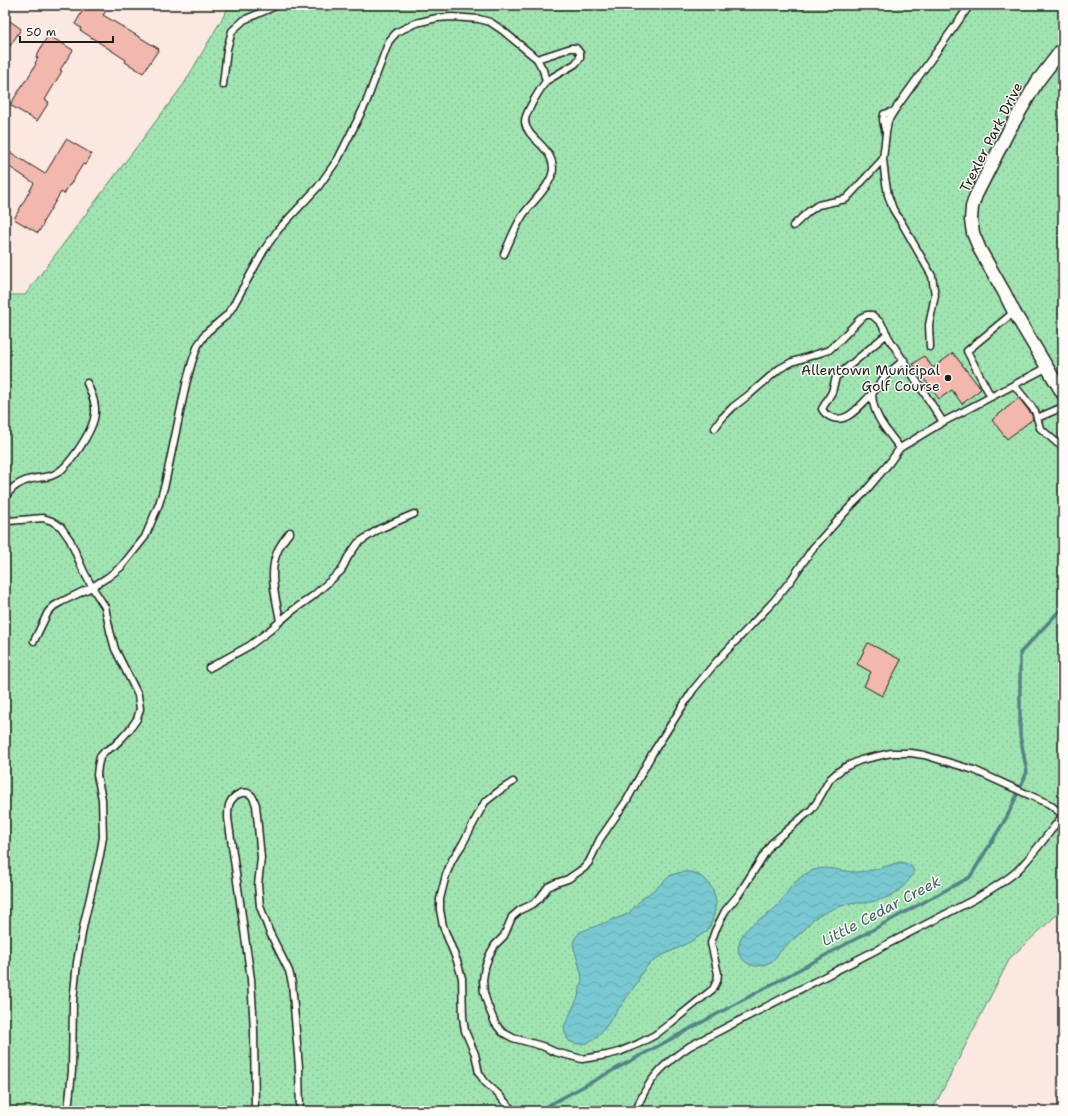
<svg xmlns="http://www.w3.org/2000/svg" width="1068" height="1116" viewBox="0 0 1068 1116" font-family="'Shantell Sans',sans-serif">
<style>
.green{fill:url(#green-dots);stroke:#5e8066}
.water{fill:url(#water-waves);stroke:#548489}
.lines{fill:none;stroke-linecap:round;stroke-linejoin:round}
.stream{stroke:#548489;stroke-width:3.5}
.building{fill:#f3b8ad;stroke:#1c1c1c}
.service-casing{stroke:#1c1c1c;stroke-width:9}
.minor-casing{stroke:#1c1c1c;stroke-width:15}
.service{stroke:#fdfcf7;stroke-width:6}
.minor{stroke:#fdfcf7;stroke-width:12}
.poi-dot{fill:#1c1c1c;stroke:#fdfcf7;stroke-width:1.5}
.labels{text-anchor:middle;stroke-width:3;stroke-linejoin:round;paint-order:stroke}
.street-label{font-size:14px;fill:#1c1c1c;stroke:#fdfcf7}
.poi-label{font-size:14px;fill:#1c1c1c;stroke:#fdfcf7;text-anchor:end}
.water-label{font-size:15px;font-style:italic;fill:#416165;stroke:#fdfcf7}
</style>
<defs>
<pattern id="green-dots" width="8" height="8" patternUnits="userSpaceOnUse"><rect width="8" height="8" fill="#a0e5b1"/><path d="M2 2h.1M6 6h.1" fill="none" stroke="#89c498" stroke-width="1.8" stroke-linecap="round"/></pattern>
<pattern id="water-waves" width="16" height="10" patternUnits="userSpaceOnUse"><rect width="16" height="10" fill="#79c9d2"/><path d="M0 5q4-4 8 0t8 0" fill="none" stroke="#68acb4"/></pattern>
</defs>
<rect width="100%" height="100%" fill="#fae8e1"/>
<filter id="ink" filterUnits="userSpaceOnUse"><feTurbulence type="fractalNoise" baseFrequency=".025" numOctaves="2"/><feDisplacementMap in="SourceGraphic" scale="8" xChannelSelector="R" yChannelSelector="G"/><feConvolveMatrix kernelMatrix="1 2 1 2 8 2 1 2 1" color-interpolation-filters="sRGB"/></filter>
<g filter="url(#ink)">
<!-- green -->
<path class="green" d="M230 5H1063V909L1010 958 932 1111H5V295H25L184 84Z"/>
<!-- water -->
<path class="water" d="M900 862C909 864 912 864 914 873 900 894 887 900 863 903 857 903 851 903 845 905 835 907 824 913 815 918 810 921 809 925 805 929 797 937 788 943 780 952 778 954 775 959 772 961 768 964 760 966 755 966 749 965 743 961 740 956 738 953 738 948 739 945 742 925 761 922 774 909 788 895 793 877 814 870 828 865 842 872 856 872 872 872 885 866 900 862Z
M682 872H692L700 876 706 880 712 888 715 896 716 904 712 922 707 931 690 942 659 957 648 965 641 974 637 983 605 1028 595 1038 587 1043 577 1044 569 1041 565 1033 564 1027 578 997 582 980 581 973 573 944 575 938 580 932 628 914 643 898 654 890 671 875Z"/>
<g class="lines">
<!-- stream -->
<path class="stream" d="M538 1111 970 877 1008 815 1027 772 1020 735V653L1063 607"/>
</g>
<!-- building -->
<path class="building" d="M86 5H96L106 11 103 15 159 49 143 73 125 62 126 60 80 30 81 28 75 24Z
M10 21 21 29 5 54V29Z
M48 35 73 50 60 70 62 71 45 100 49 102 37 121 10 105 25 81H26L36 64 35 63 38 58 36 57Z
M66 139 92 154 85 165 83 164 70 185H69L64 194 61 192 43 222 44 223 38 233 14 219 34 183 5 164V156L8 151 45 174Z
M953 353 981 389 962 404 952 390 939 399 913 364 924 356 933 368Z
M1019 398 1032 415 1033 419 1007 439 992 420Z
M868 643 901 660 882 696 864 686 871 672 857 664Z"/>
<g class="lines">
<!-- service casing -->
<g class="service-casing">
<path id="service" d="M223 85 227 49 232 31 244 20 278 5
M885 130 883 120 884 114 894 111
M793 226 808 212 818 205 846 199 883 159
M504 254C510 241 515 227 523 215 532 202 552 185 553 169 553 147 527 139 525 122 524 114 541 88 546 81
M930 347 929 325 935 295 932 276 903 225 893 209 888 195 885 177 883 159 886 133 888 121 894 111 970 5
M1014 385 1035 411 1040 428 1057 443 1063 447
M872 394C861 404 847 425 831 417 826 415 824 413 822 409L832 392 836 377 887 334
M991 397 967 351 1014 312
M1037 418 1063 407
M943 422 1048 367
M715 428 722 418 733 407 750 394 779 369 792 362 829 350 840 340 862 317 867 315H872L881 323 890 340 943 422 900 448C887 431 873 416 872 394L886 375 904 360
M900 448 890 462 863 494 848 509 813 548 791 580 774 601 717 661 693 690 652 754 627 800 600 839 589 862 584 868 568 879 556 883 548 887 539 899 533 904 520 910 512 917 504 936 495 945 489 956 485 967 483 980 484 993 488 1006 495 1023 502 1032 513 1038 542 1046 555 1052 582 1059 607 1055 619 1052 638 1044 655 1035 672 1022 713 989 717 981 718 974 711 943 715 931 725 911 739 894 771 844 811 810 817 802 830 779 838 772 845 767 861 760 891 753H911L924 755 974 770 1049 804 1063 815
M5 498C10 488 21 481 32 479 39 477 46 478 53 475 69 469 94 429 95 413 96 402 91 393 87 383
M5 514 9 521 43 518 52 521 61 527 70 540 84 572 92 587 105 607 110 631 115 649 138 695 140 709 137 719 130 729 122 738 114 746 105 751 100 757 98 766 97 775 102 799 103 837 100 855 84 923 77 962 73 1002 72 1071 68 1111
M280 621C276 597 267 571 279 548 282 542 286 537 290 532
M34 641 48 612 54 606 61 602 92 587 108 577 121 567 145 537 159 504 165 484 186 384 192 362 198 345 207 332 227 315 233 306 264 250 278 230 318 187 338 159 366 103 389 41 397 32 416 23 437 18 452 17 479 19 490 22 502 30 537 59 571 48H576L580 53V58L575 64 546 81 543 70 537 59
M209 668 249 646 269 631 292 611 313 596 341 571 348 557 358 543 379 529 414 514
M255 1111 254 1030 251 979 228 818C228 814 228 809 229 805 232 796 244 788 252 796 254 799 255 802 256 805L261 858 258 885 260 906 269 931 289 971 292 983 299 1067 300 1111
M513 1111 499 1095 485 1082 479 1073 475 1054 465 1031 463 1017 462 978 457 961 443 926 440 910V899L446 875 452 860 462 845 480 811 485 802 499 791 513 782
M636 1111C647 1080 663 1064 690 1046L975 899C989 890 1005 882 1017 871 1034 854 1048 834 1063 815"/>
</g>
<!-- minor casing -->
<g class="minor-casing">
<path id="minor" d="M1063 48 1037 82 1008 132 976 195 972 207 971 220 973 233 980 250 1004 292 1014 312 1063 394"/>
</g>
<!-- service -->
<use href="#service" class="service"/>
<!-- minor -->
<use href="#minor" class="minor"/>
</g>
</g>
<!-- markers -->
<circle class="poi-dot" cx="948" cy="378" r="4"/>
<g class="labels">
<!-- street labels -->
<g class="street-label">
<text transform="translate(991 137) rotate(-63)" y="5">Trexler Park Drive</text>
</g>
<!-- poi labels -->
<g class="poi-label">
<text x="940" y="375">Allentown Municipal<tspan x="940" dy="16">Golf Course</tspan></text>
</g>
<!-- water labels -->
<g class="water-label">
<text transform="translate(881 911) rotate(-28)" y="5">Little Cedar Creek</text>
</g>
</g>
<!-- margin -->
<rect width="1068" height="1116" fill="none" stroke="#fdfcf7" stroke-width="20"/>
<rect x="10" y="10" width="1048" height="1096" fill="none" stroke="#1c1c1c" stroke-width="1.5" filter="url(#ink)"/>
<!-- scale -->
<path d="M20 36v6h93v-6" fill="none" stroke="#1c1c1c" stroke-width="2"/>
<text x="26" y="36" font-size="12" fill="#1c1c1c" stroke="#fdfcf7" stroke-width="3" paint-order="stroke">50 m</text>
</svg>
